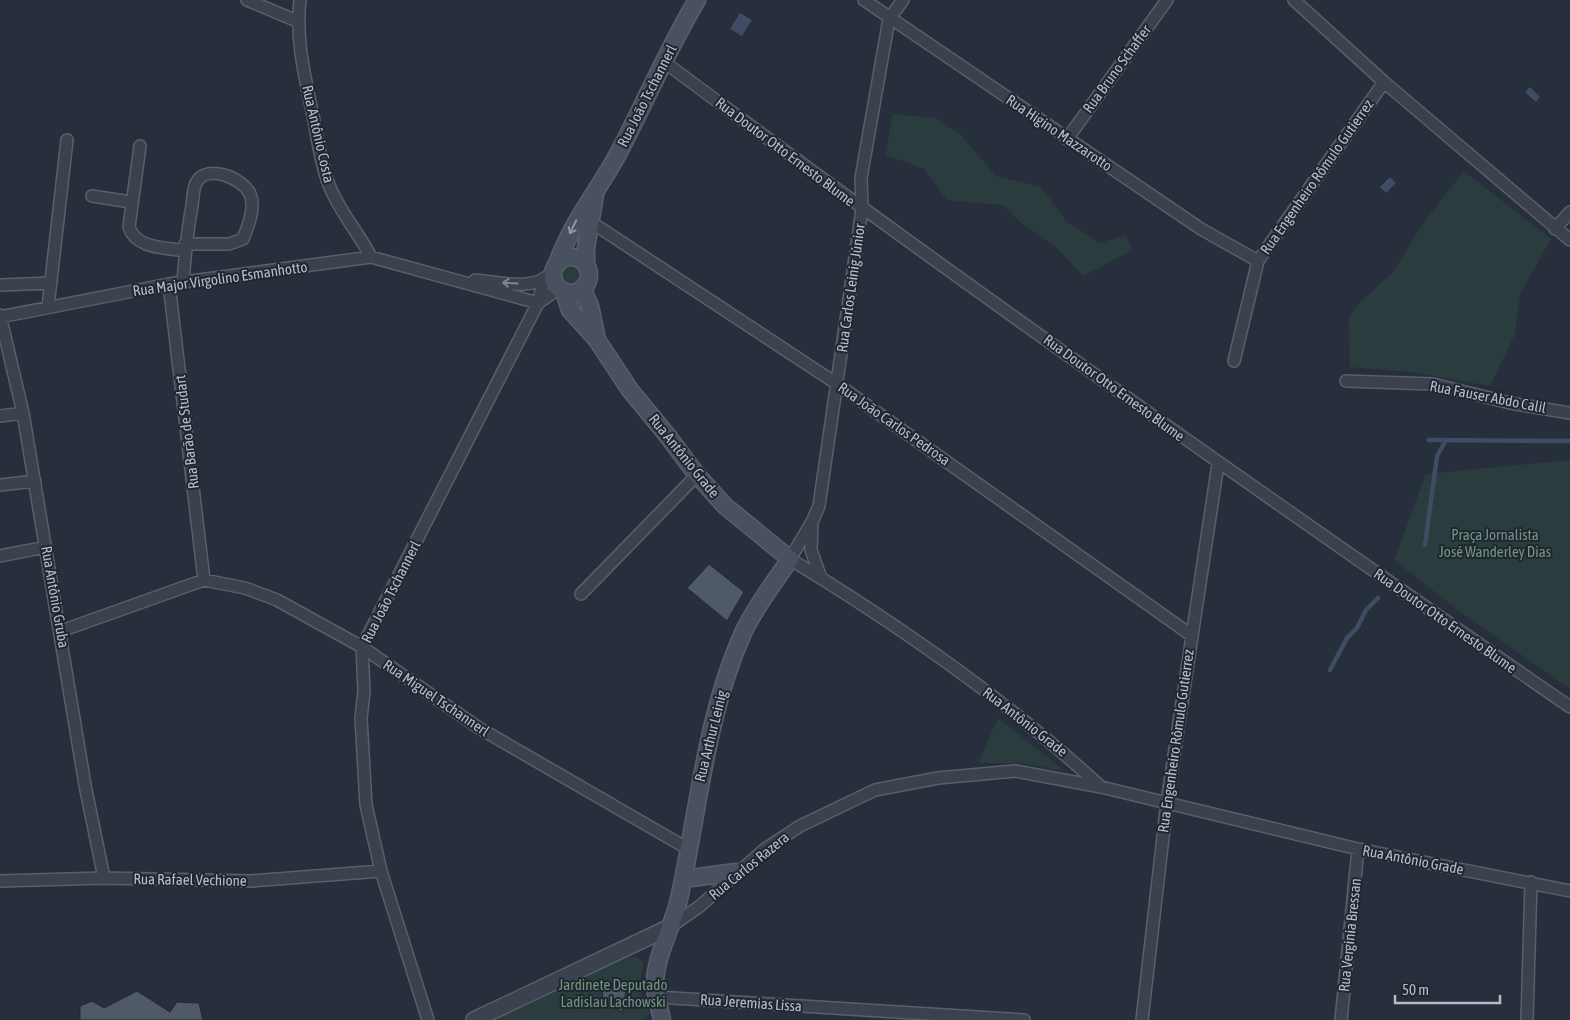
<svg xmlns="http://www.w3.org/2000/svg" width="1570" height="1020" viewBox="0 0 1570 1020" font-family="'Asap Condensed',sans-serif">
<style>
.green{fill:#2a3c3e}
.water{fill:#3f4c63}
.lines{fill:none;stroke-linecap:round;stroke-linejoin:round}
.stream{stroke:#3f4c63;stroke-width:4.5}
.building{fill:#505967;stroke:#222834}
.minor-casing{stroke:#595f6b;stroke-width:14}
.tertiary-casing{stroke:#595f6b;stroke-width:18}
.secondary-casing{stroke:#595f6b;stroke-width:19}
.minor{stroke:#3b414d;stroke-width:11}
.tertiary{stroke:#3b414d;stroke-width:15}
.secondary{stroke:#49505f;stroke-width:16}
.oneway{stroke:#9096a3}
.oneway2{stroke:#7f8591}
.labels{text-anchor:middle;stroke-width:4;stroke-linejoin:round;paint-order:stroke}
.street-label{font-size:15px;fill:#b7bcc8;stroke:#202632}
.park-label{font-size:15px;fill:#71967b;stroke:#202632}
</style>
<rect width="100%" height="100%" fill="#272f3c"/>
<!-- green -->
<path class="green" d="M892 114 936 118 961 135 996 176 1041 187 1067 222 1100 243 1126 235 1133 250 1083 276 1056 247 1020 222 1003 205 947 200 924 169 886 155Z
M1464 171 1551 239 1520 294 1515 334 1490 386 1412 372 1350 367 1349 317 1358 304 1393 272 1424 222Z
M562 275a9 9 0 1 1 18 0a9 9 0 1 1-18 0Z
M1570 460V689L1459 611 1394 560 1426 474Z
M998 718 1066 772 1023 763H978Z
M628 957H636L643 961C644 968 642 970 641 977 637 989 645 1003 650 1013L643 1020H495Z"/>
<!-- water -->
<path class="water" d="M740 13 752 20 742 36 730 29Z
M1530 87 1540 97 1536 102 1525 92Z
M1390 177 1396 183 1386 193 1380 187Z"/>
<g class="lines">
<!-- stream -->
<path class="stream" d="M1429 440 1570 441
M1425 545 1437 456 1446 440
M1330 670 1347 638 1357 628 1366 610 1378 598"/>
</g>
<!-- building -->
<path class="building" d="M709 564 744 592 727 621 687 588Z
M602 987 626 990 622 1012 603 1001Z
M137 991 170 1012 177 1002 199 1003 203 1020H80V1006L92 1001 104 1008Z"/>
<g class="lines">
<!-- minor casing -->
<g class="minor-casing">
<path id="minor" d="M247 0 297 21
M300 0C295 41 306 81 314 121 318 142 321 165 329 185 339 211 358 232 371 257
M864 0 1201 229 1258 261
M903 0 889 19 861 178 862 209 819 506 813 520 790 559C900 626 1007 700 1101 787
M1294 0 1384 82 1570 240
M663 61C961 283 1265 496 1570 707
M1067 139 1167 0
M140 146 129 227C136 249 164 247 184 251
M92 196 131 202
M591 222 837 384 1191 635
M1555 229 1570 212
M475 280C499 282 538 293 553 270
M183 282C185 256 187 231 192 206 193 199 193 189 196 183 206 163 243 178 250 194 256 207 248 226 243 239L229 244H185
M169 284 204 580
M0 285 51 283
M48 307 67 140
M0 315 23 413 85 785 104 878
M0 317 169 284 371 257 538 303 558 289
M1234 361 1258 261 1384 82
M1346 381 1433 384 1510 403 1570 413
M0 416 23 413
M0 485 35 481
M812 527 811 550 821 578
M0 556 46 547
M581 594 697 475
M61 631 204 580 245 588 277 600 362 647 479 728 690 850
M0 881 104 878 251 881 381 871
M670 927 700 906 765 849 800 826 875 790 938 778 1015 771 1101 787 1358 849 1570 891
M657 997 1024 1020
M428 1020 381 871 366 805 361 718 364 691 362 647 538 303 544 280
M1142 1020 1167 802 1218 464
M1341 1020 1358 849
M1527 1020 1531 882"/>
</g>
<!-- tertiary casing -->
<g class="tertiary-casing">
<path id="tertiary" d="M474 1020 670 927"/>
</g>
<!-- secondary casing -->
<g class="secondary-casing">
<path id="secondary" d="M553 275a18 18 0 1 1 36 0a18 18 0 1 1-36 0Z
M557 264C571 223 598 191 618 154 645 103 667 50 697 0
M586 265V248L595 195
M583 290 590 306 597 340
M564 292 570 310 597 340 630 390 667 435 697 475 725 506 790 559C774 583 755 607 743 633 705 718 699 809 679 899 673 927 654 957 655 987 656 998 660 1009 662 1020
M683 879 736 872"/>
</g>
<!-- minor -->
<use href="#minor" class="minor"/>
<!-- tertiary -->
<use href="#tertiary" class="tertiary"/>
<!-- secondary -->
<use href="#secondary" class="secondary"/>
</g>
<!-- one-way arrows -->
<defs><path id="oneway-shaft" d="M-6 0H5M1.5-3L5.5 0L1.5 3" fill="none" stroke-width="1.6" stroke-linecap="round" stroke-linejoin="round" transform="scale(1.25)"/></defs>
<use class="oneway" href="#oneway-shaft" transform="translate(573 227) rotate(116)"/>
<use class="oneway2" href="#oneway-shaft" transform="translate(510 283) rotate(-177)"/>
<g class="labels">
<!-- street labels -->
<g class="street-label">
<text transform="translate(1117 69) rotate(-54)" y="5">Rua Bruno Schaffer</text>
<text transform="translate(647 96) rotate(-63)" y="5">Rua João Tschannerl</text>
<text transform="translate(1059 133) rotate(34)" y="5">Rua Higino Mazzarotto</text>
<text transform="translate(318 134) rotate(77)" y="5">Rua Antônio Costa</text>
<text transform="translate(785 152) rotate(37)" y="5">Rua Doutor Otto Ernesto Blume</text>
<text transform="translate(1317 177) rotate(-55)" y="5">Rua Engenheiro Rômulo Gutierrez</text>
<text transform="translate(220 279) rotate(-8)" y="5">Rua Major Virgolino Esmanhotto</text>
<text transform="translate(851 288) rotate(-82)" y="5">Rua Carlos Leinig Júnior</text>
<text transform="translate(1114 388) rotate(36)" y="5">Rua Doutor Otto Ernesto Blume</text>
<text transform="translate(1488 397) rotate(11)" y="5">Rua Fauser Abdo Calil</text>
<text transform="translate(894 424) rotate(35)" y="5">Rua João Carlos Pedrosa</text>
<text transform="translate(187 432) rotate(-97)" y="5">Rua Barão de Studart</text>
<text transform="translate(684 456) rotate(51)" y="5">Rua Antônio Grade</text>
<text transform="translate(391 592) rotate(-63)" y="5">Rua João Tschannerl</text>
<text transform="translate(55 597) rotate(80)" y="5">Rua Antônio Gruba</text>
<text transform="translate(1445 621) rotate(35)" y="5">Rua Doutor Otto Ernesto Blume</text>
<text transform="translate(436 698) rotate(34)" y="5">Rua Miguel Tschannerl</text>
<text transform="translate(1025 722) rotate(38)" y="5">Rua Antônio Grade</text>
<text transform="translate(711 736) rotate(-76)" y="5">Rua Arthur Leinig</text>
<text transform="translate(1176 741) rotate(-82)" y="5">Rua Engenheiro Rômulo Gutierrez</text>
<text transform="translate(1413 860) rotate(11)" y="5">Rua Antônio Grade</text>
<text transform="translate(749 866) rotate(-39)" y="5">Rua Carlos Razera</text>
<text transform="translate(190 880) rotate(1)" y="5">Rua Rafael Vechione</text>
<text transform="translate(1350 935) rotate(-84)" y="5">Rua Verginia Bressan</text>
<text transform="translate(751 1003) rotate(4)" y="5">Rua Jeremias Lissa</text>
</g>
<!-- park labels -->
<g class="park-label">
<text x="1495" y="540">Praça Jornalista<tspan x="1495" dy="17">José Wanderley Dias</tspan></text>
<text x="613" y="990">Jardinete Deputado<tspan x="613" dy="17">Ladislau Lachowski</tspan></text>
</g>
</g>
<!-- scale -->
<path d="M1395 995v8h105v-8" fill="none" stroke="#b7bcc8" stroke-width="2.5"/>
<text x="1402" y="995" font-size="15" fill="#b7bcc8" stroke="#202632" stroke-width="4" paint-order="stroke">50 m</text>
</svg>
